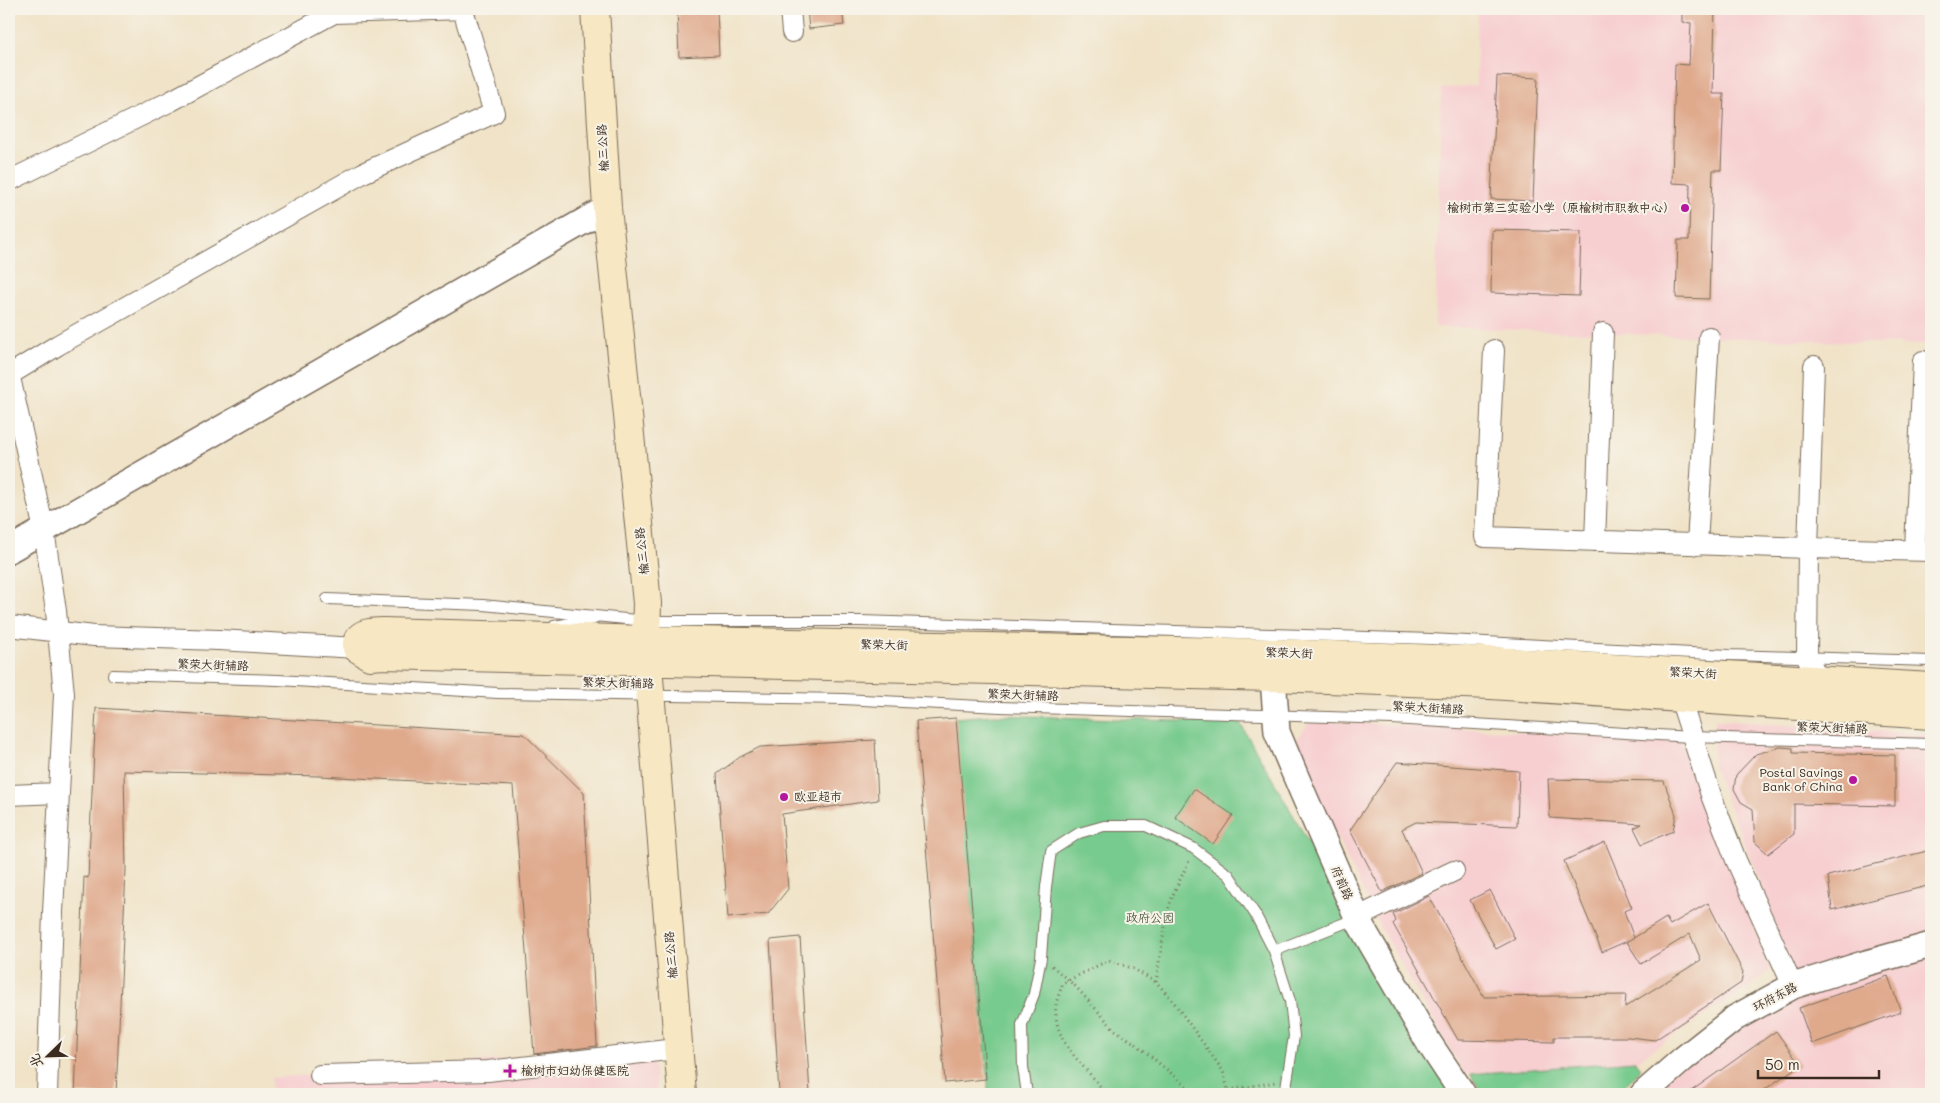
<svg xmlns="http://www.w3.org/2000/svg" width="1940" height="1103" viewBox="0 0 1940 1103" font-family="Mali,'LXGW WenKai TC',sans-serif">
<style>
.built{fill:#f7cfd1}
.green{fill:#78cb8e;stroke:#5a7a56}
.building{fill:#dfa98c}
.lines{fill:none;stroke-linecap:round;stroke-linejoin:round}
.service-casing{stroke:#7a6b5a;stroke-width:12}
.minor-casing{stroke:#7a6b5a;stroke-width:22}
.tertiary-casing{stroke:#7a6b5a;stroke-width:28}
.secondary-casing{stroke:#7a6b5a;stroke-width:30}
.path{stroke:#7a6b5a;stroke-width:3;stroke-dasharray:1 4;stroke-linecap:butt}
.service{stroke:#fff;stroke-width:10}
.minor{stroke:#fff;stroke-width:20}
.tertiary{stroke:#fff;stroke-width:25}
.secondary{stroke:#f7e8c3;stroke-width:28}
.poi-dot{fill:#b5179e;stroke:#f7f3e8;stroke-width:2}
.labels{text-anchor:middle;stroke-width:4;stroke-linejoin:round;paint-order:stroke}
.street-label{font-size:12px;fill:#3b2a1e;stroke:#f7f3e8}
.poi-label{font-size:12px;fill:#3b2a1e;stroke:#f7f3e8;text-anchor:end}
.park-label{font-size:12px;fill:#4d5a40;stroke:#f7f3e8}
</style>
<rect width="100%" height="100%" fill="#f7f3e8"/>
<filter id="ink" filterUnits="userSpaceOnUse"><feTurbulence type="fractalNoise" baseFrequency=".02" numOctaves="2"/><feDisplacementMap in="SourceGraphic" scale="10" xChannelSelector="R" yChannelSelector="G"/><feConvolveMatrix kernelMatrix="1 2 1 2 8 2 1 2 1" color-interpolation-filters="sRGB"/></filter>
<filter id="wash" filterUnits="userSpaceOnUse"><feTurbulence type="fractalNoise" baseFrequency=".0096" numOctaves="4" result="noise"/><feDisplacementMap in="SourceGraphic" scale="20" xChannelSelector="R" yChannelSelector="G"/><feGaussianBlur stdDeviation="1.12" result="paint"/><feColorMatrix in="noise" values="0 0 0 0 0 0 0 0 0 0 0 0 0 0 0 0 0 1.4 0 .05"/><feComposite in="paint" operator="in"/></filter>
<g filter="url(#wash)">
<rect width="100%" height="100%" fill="#f0e3c8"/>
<!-- built -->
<path class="built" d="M1478 9H1931V345L1435 327 1441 89 1476 85Z
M1311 720 1681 741 1711 822 1771 970 1752 985 1635 1061 1464 1074 1380 927 1293 745Z
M1715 720 1931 735V1094H1644L1793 985 1765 894 1713 767Z
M652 1048 657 1094H272L271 1078Z"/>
<!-- green -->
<path class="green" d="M995 715 1240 723 1454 1094H988V1076L953 718Z
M1635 1061 1641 1068 1616 1094H1483L1470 1074Z"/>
<g id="blocks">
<!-- building -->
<path class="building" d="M677 9H717L719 55 679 57Z
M807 9H842L844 25 809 29Z
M1682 9H1715L1713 94H1724L1721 170H1713L1709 299 1676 298 1678 240H1689L1690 184 1672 183 1675 64 1689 65 1691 23 1682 22Z
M1497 76 1538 78 1533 201 1491 199Z
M1492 230 1581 232 1579 296 1491 293Z
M96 708 524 734 584 793 597 1046 534 1054 513 786 319 776 124 771 126 869 116 1094H75L84 877 88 878Z
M956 718 986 1079 945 1083 916 721Z
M875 740 878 800 782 814 788 889 768 914 728 918 717 774 740 757 760 747Z
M1780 747 1793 748V753L1895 755V806L1794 804V834L1768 854 1755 842 1753 809 1741 802 1734 789 1736 775 1756 754Z
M1397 762 1519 771 1517 826 1416 822 1402 829 1422 873 1382 892 1350 830Z
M1548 779 1664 781 1676 815 1673 831 1642 844 1634 828 1642 824 1550 818Z
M1194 789 1233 815 1213 844 1175 817Z
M1605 842 1632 908 1624 911 1634 938 1602 952 1564 861Z
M1931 850V885L1832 910 1828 876Z
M1490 890 1515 939 1496 949 1470 900Z
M1429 896 1484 997 1626 995 1625 1007 1701 960 1690 934 1641 964 1627 942 1666 918 1670 925 1708 903 1743 972 1741 983 1655 1040 1629 1037H1554V1042L1458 1040 1393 924 1396 921 1393 914Z
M800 937 810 1094H779L770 940Z
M1888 976 1901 1012 1812 1044 1799 1008Z
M1776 1031 1800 1065 1758 1094H1687Z"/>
</g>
</g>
<g filter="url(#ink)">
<use href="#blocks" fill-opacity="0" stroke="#7a6b5a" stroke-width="1"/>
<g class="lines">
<!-- service casing -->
<g class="service-casing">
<path id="service" d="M327 599 483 605 646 621H861L1431 639 1729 655 1931 661
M554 626 594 619
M113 675 278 680 498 693 843 699 1000 707 1392 719 1691 737 1931 744
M1274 951 1357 918
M1027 1094 1023 1067 1022 1025 1034 994 1041 958 1046 887 1051 851 1079 833 1104 826H1146L1193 848 1229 875 1255 914 1274 951 1290 1001 1294 1036 1285 1094"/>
</g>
<!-- minor casing -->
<g class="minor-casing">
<path id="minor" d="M790 9 792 32
M9 181 171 101 334 13 465 9
M1494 350 1485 537 1808 548 1807 657 1820 681
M1814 366 1808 548 1931 551
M9 373 44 530 56 611 64 694 53 912 47 1094
M9 375 58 345 363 173 494 113 463 10
M1595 541 1603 333
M1697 545 1709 337
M1915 550 1923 361
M9 626 94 636 219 640 357 648
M1680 698 1712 798 1736 860 1793 986
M9 795 59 793
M1358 917 1454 871
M320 1075 488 1071 667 1050"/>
</g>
<!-- tertiary casing -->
<g class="tertiary-casing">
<path id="tertiary" d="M9 550 607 208
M1275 658 1273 677 1277 732 1302 791 1360 924 1429 1043 1463 1094
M1643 1094 1683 1059 1735 1018 1793 986 1863 964 1931 945"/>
</g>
<!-- secondary casing -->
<g class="secondary-casing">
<path id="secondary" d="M595 9 607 208 647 603 646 640 682 1094
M1931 687 1492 661 1275 653 646 640 384 632C372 632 355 632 357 648L370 656 384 655 1273 677 1491 685 1931 715"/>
</g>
<!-- path -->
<path class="path" d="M1052 966 1075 986 1115 1030 1136 1044 1190 1089 1186 1094
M1156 982 1167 913 1174 892 1189 861
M1229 1090 1276 1082
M1106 1094C1087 1066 1052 1044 1056 1005 1057 998 1061 989 1063 983L1109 960 1134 969 1157 983 1173 1001 1223 1071 1229 1094"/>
<!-- service -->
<use href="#service" class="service"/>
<!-- minor -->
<use href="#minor" class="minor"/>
<!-- tertiary -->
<use href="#tertiary" class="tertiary"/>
<!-- secondary -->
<use href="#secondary" class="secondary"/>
</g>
</g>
<!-- markers -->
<g class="poi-dot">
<circle cx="1685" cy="208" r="5"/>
<circle cx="1853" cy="780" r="5"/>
<circle cx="784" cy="797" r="5"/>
<path d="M507.5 1063.5h5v5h5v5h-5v5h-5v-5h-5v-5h5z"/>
</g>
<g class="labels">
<!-- street labels -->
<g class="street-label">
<text transform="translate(603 148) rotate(-93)" y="4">榆三公路</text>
<text transform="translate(642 551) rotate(-96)" y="4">榆三公路</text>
<text transform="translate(884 645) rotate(1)" y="4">繁荣大街</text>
<text transform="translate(1289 653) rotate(2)" y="4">繁荣大街</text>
<text transform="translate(213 665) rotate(2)" y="4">繁荣大街辅路</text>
<text transform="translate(1693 673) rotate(3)" y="4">繁荣大街</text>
<text transform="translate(618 683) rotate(1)" y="4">繁荣大街辅路</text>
<text transform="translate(1023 695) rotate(2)" y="4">繁荣大街辅路</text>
<text transform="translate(1428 708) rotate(3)" y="4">繁荣大街辅路</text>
<text transform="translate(1832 728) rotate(2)" y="4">繁荣大街辅路</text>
<text transform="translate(1342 883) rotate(66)" y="4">府前路</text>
<text transform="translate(671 955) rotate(-95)" y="4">榆三公路</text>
<text transform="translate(1775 997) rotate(-28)" y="4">环府东路</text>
</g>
<!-- poi labels -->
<g class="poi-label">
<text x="1675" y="212">榆树市第三实验小学（原榆树市职教中心）</text>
<text x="1843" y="777">Postal Savings<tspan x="1843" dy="14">Bank of China</tspan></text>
<text x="794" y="801" text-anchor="start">欧亚超市</text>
<text x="521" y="1075" text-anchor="start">榆树市妇幼保健医院</text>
</g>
<!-- park labels -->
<g class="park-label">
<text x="1150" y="922">政府公园</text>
</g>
</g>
<!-- margin -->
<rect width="1940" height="1103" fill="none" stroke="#f7f3e8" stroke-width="30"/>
<!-- north arrow -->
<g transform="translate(48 1056) rotate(247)" stroke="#f7f3e8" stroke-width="4" paint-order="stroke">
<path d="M0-4L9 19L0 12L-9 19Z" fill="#3b2a1e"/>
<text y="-8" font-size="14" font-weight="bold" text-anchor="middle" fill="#3b2a1e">北</text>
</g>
<!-- scale -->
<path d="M1758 1070v8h121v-8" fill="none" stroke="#3b2a1e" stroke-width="2.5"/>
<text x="1765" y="1070" font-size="15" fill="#3b2a1e" stroke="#f7f3e8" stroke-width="4" paint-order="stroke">50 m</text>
</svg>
